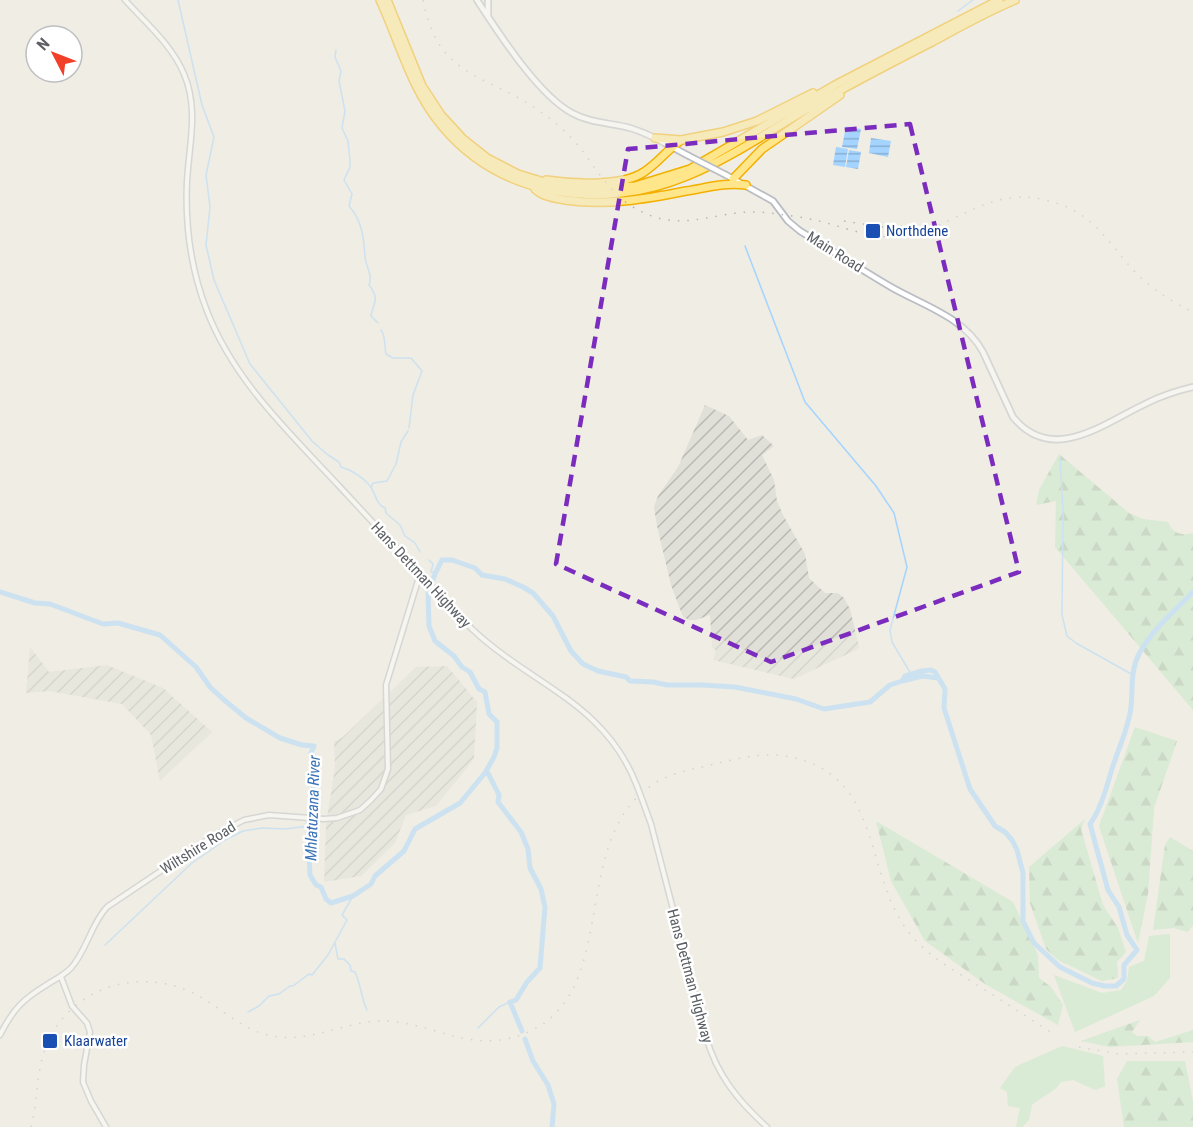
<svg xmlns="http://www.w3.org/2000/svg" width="1193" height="1127" viewBox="0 0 1193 1127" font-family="'Roboto Condensed',sans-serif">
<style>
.industrial{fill:url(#industrial-furrows)}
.grass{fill:#bfe8c1}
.forest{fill:url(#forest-firs)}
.water{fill:url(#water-rules)}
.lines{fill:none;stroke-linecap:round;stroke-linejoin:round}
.stream{stroke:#a4d4ff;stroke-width:1.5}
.river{stroke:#a4d4ff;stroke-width:5}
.tertiary-casing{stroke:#b9bcc1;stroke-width:7}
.secondary-casing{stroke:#b9bdc3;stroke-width:8}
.motorway-casing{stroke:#f3b000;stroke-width:10}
.tertiary{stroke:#fff;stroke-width:4}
.secondary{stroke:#fff;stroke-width:4.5}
.motorway{stroke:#ffe68b;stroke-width:7}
.rail{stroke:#b5b6b6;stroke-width:1.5;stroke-dasharray:1.5 8;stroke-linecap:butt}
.tertiary-bridge-casing{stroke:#b9bcc1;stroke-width:7;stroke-linecap:butt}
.secondary-bridge-casing{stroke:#b9bdc3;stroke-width:8;stroke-linecap:butt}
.tertiary-bridge{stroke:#fff;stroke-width:4}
.secondary-bridge{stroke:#fff;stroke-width:4.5}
.marked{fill:none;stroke:#7b2cbf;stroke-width:4.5;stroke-dasharray:12 8;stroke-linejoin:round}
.transit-dot{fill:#1a4fb4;stroke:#fff;stroke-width:2}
.labels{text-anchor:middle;stroke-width:5;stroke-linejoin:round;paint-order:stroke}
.transit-label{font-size:15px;fill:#164399;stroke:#fff;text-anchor:start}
.street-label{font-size:15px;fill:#5c6065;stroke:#fff}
.water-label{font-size:16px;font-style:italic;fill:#3b73b7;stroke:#fff}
</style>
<defs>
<pattern id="industrial-furrows" width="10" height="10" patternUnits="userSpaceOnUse" patternTransform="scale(1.5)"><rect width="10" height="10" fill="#e0dfd8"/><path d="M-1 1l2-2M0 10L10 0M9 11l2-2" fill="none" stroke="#b9b8b3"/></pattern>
<pattern id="forest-firs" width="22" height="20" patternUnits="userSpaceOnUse" patternTransform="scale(1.5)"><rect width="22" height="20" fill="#bfe8c1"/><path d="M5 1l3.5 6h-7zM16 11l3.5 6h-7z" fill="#9ebfa0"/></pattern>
<pattern id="water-rules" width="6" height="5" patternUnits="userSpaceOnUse" patternTransform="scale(1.5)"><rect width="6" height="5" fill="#a4d4ff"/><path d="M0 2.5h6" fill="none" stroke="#89afd2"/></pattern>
</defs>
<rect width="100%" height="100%" fill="#efede4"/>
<!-- industrial -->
<path class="industrial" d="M705 405 729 416 748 440 762 435 774 446 762 455 774 480 777 501 783 515 805 554 809 578 825 593H838L844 598 850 609 859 647 856 650 794 679 713 660 716 651 712 647 710 615 696 620H689L683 617 671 585 657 526 654 507 658 496 678 467Z
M30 647 49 672 107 665 163 688 212 732 160 781 151 735 122 704 49 691 26 693Z
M447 666 477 702 474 759 436 806 406 815 395 843 361 876 324 882 326 825 335 767 334 742 343 737 416 667Z"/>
<!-- grass -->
<path class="grass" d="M1170 934V978L1154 996 1075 1032 1054 975 1102 993 1121 990 1127 981 1129 967 1144 961 1149 936Z
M1062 1046 1103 1056 1105 1086 1095 1090 1073 1080 1061 1082C1054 1093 1042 1096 1032 1105L1029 1120 1022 1127H1016L1020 1108 1008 1106 1007 1092 1000 1088 1015 1067Z"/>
<!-- forest -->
<path class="forest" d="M1059 454 1129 513 1143 519 1168 522C1173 534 1182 536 1193 533V710L1055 547 1056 501 1036 505 1039 490Z
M1135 727 1177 741 1154 808 1148 894 1138 943 1099 826Z
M1085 819 1081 829 1103 905 1118 928 1126 952 1117 962 1118 978 1102 981 1058 960 1046 949 1030 903 1029 867Z
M876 821 1013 902 1038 955 1039 978 1051 987 1063 1005 1058 1025 985 984 925 941 891 881Z
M1170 837 1193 851V925L1188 932 1174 928 1153 930 1165 845Z
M1140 1020 1132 1032 1137 1036H1148L1155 1042 1193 1030V1042L1110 1047 1081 1041Z
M1127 1061H1185L1193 1102V1127H1124L1117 1079Z"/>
<!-- water -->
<path class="water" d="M846 126 861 129 857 149 842 147Z
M871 138 891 141 888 157 869 153Z
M836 147 848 149 845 167 833 165Z
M849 150 861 152 858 169 846 167Z"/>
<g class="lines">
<!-- stream -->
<path class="stream" d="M178 0 202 105 214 137 206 175 210 207 206 245 214 280 250 364 312 441 328 455 339 462 341 467C352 470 366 479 372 489 376 496 377 505 385 508L386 513 400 525 405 536 415 543 420 552
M958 11 973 0
M336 50 335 57 341 71 339 81 345 111 342 128 348 141 350 160V167L344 180 352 194 349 206C362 220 364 239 365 257 366 267 373 275 369 285 380 300 374 300 371 316L378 323
M745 246 805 402 876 486 894 513 907 567 890 630 892 642 911 674
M381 330C386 336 384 346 386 354L393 358H411L422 371 413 395 409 428
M1060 458 1063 510 1062 615 1067 636 1076 643 1133 675
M371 488 373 483 387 481 396 464 401 442 408 431
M429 560 433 564 431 572H436
M335 943 338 959H344L350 965 351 971 355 972C361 984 361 998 367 1010
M105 945 192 863 225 840 243 831 262 828 285 829 309 826
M248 1012 259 1006 269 996 279 994 290 986H293L309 974 312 975 328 955 347 920 342 915 353 896
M478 1028 499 1007 510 1002"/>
<!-- river -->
<path class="river" d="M0 592 35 603 50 604 103 624 118 623 160 635 196 667 210 687 223 699 246 718 280 738 302 745 314 746 311 753 315 757 316 766 308 823 309 855 310 875 316 885 321 887 326 899 331 903 353 896 371 884 375 876 404 851 415 829 460 803 485 773 494 757 497 748V722L489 714 485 692 479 689 470 672 462 667 454 656 435 641 429 626 428 592 435 574 442 560H452L475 568 482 575 505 579 523 587 533 593 553 616 571 651 583 664 598 671 626 677 630 681 653 682 667 685H701L735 687 796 699 824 709 870 702 890 685 902 681 905 676 922 671 931 670 935 672 945 689 944 708 970 789 995 826 1005 832 1012 840 1017 850 1023 873V921L1034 943 1060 967 1092 983 1105 986H1116L1124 979V965L1137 950 1127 935 1119 907 1108 890 1090 824C1104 804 1107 782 1115 760 1121 742 1129 726 1131 707 1133 689 1130 671 1139 654 1153 628 1174 612 1193 592
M902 681 923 676 938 678
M487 771 499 795 498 802 521 832 528 849 530 868 541 889 545 907 540 968 527 982 516 1000 510 1002 522 1031
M525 1039 533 1061 548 1085 554 1104 552 1127"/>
<!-- tertiary casing -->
<g class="tertiary-casing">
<path id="tertiary" d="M125 0C146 23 172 45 184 74 199 109 189 145 187 181 185 225 191 270 207 311 234 381 289 432 340 487 384 534 428 582 472 629 531 685 605 702 637 786
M643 802 651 824 706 1037C717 1075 738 1101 767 1127
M61 977 72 1006 87 1023 90 1032 84 1065 83 1082 91 1101 106 1127
M0 1035C13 1009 23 999 48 984 56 979 64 975 71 968 87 950 91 924 107 907L213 836 244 820 269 815 324 819 337 818 360 810 371 800 381 789 388 769 386 685 420 574"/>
</g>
<!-- secondary casing -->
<g class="secondary-casing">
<path id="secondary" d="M477 0C498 32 538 95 572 113 590 123 611 123 630 128 651 134 670 146 689 156
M488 17V1
M726 175 773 201 788 221 800 231C830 249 860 269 891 287 924 306 964 317 983 352L1013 417C1052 465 1103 424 1145 404 1161 396 1176 391 1193 387"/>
</g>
<!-- motorway casing -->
<g class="motorway-casing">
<path id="motorway" d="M380 0C400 43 411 89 442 126 502 198 603 211 687 176 731 158 772 129 814 105 852 83 891 63 930 43 958 28 986 12 1015 0
M387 0 422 86 441 115 463 139 487 158 518 174 557 186 585 189 635 186 690 169 835 85 999 0
M655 138 681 140 723 132 757 121 813 93
M733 179 762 149 840 95
M546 180C572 184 622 187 644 172 658 163 667 150 680 141
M535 189C543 197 555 198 565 200 606 206 646 199 686 191 706 188 725 182 746 185"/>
</g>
<!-- tertiary -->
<use href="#tertiary" class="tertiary"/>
<!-- secondary -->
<use href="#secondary" class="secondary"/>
<!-- motorway -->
<use href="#motorway" class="motorway"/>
<!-- rail -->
<path class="rail" d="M423 0C438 80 487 73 541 112 557 123 572 137 584 153 599 173 612 195 633 207 681 236 712 210 759 212 781 214 803 217 823 222 852 230 879 241 909 235 958 224 990 187 1045 200 1094 211 1105 240 1136 273 1153 290 1172 302 1193 312
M844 221 883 227 913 226
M1079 1047 1118 1054 1193 1052
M31 1127C38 1101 36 1074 45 1049 67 990 133 967 189 991 216 1003 236 1026 264 1034 307 1047 343 1020 385 1021 426 1022 464 1048 506 1039 630 1013 562 845 652 785 668 774 688 770 706 766 732 760 758 752 785 756 886 772 861 876 911 935 928 956 952 969 974 983 1001 1000 1027 1017 1054 1034"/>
<!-- tertiary-bridge casing -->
<g class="tertiary-bridge-casing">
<path id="tertiary-bridge" d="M637 786 643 802"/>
</g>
<!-- secondary-bridge casing -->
<g class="secondary-bridge-casing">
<path id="secondary-bridge" d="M689 156 726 175"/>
</g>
<!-- tertiary-bridge -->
<use href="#tertiary-bridge" class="tertiary-bridge"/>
<!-- secondary-bridge -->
<use href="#secondary-bridge" class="secondary-bridge"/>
</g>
<!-- marked area -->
<path d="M0 0H1193V1127H0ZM910 124 1019 572 771 662 556 564 628 149Z" fill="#efede4" fill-opacity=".55" fill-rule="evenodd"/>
<path class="marked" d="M910 124 1019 572 771 662 556 564 628 149Z"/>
<!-- markers -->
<g class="transit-dot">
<rect x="865" y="223" width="16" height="16" rx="3"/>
<rect x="42" y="1033" width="16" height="16" rx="3"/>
</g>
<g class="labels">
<!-- transit labels -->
<g class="transit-label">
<text x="886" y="236">Northdene</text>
<text x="64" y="1046">Klaarwater</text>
</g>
<!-- street labels -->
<g class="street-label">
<text transform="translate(835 252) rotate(32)" y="5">Main Road</text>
<text transform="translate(421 575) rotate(47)" y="5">Hans Dettman Highway</text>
<text transform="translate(198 848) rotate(-32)" y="5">Wiltshire Road</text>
<text transform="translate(690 976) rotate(75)" y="5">Hans Dettman Highway</text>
</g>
<!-- water labels -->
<g class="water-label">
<text transform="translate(312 808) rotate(-88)" y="6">Mhlatuzana River</text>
</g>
</g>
<!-- north arrow -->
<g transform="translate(54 54) rotate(312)"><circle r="28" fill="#ffffff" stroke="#bebfc1" stroke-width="1.5"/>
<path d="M0-4.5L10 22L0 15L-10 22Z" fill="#f13f28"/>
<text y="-9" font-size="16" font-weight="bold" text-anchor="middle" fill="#5c6065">N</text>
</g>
</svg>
